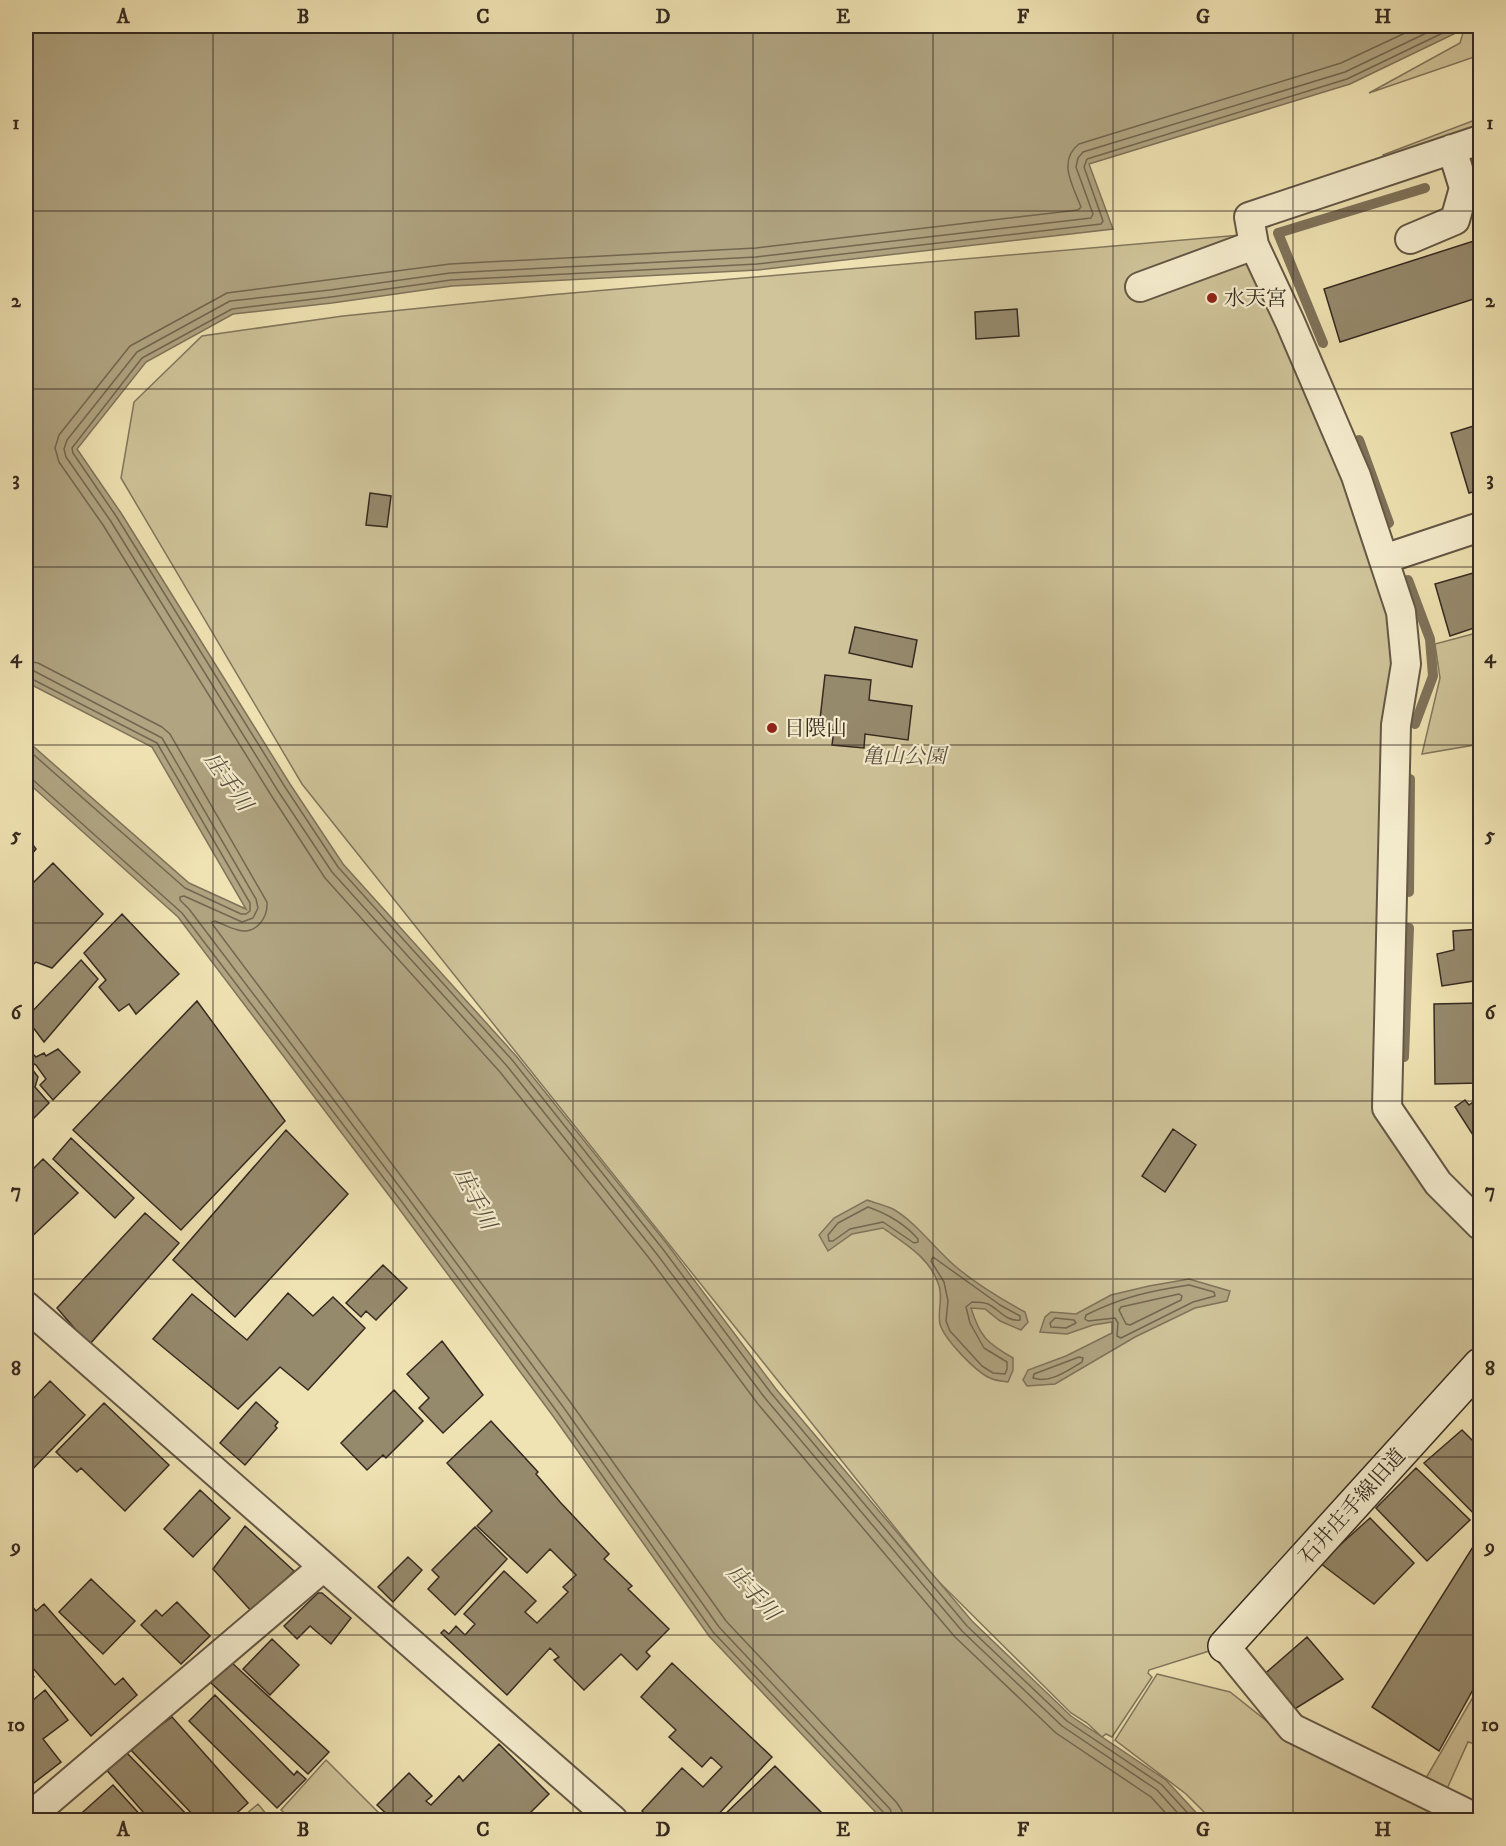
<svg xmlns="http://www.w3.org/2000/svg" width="1506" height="1846" viewBox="0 0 1506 1846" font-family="'IM FELL DW Pica','Noto Serif JP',serif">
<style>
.green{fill:#d0c49a;stroke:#82775e;stroke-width:1.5}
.water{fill:#b0a481;stroke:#7f735b;stroke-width:1.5}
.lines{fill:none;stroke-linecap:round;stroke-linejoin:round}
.shore{stroke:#726751;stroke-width:1.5}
.stream{stroke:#7f735b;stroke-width:10}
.building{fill:#968a6d;stroke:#352a21;stroke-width:1.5}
.street-casing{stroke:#645846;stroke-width:32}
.secondary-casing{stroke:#352a21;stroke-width:36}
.street{stroke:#f5edce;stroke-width:28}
.secondary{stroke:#f5edce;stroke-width:33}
.grid{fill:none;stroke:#352a21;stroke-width:1.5;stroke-opacity:0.55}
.poi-dot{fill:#8f2418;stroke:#f5edce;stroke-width:2}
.labels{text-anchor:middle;stroke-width:4.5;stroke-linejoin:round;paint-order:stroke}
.poi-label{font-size:21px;fill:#352a21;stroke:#f5edce;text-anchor:start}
.park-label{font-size:21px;font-style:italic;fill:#5c503f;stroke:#f5edce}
.street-label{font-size:21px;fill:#352a21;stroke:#f5edce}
.water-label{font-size:22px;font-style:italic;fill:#5a4f3e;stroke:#f5edce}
.neatline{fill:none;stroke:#352a21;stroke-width:2}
.grid-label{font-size:20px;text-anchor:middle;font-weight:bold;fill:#352a21}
</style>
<rect width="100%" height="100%" fill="#f0e3b3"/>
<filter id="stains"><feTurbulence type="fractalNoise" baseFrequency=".00333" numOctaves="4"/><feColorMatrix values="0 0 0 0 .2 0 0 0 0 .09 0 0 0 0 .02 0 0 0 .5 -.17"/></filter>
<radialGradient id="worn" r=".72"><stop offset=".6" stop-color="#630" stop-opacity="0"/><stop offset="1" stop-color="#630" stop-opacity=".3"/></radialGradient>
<!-- green -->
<path class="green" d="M1465 26H1480V55L1369 93 1460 43Z
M1480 118V134L1388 165 1383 155Z
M1252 234 1393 618 1387 1108 1480 1216V1365L1225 1646 1149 1670 1148 1673 1152 1677 1112 1737 1106 1734 1102 1737 1087 1723 1071 1713 936 1579 302 784 121 478 134 402 202 336 343 316 549 295Z
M1480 632V744L1422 754 1440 678 1435 644Z
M1157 1674 1230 1692 1292 1741 1451 1820H1212L1186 1794 1115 1740Z
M1480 1685V1745L1468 1742 1446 1791 1426 1778Z
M326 1760 386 1820H292L281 1810Z
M258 1804 271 1820H239Z"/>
<!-- water -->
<path class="water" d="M26 26H1458L1456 33 1350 84 1089 164 1113 229 758 270 452 286 332 303 233 314 146 362 77 449 121 513 290 784 343 864 517 1057 667 1244 776 1389 972 1621 1071 1716 1166 1780 1203 1820H883L709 1636 553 1416 397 1206 178 917 26 781V740L189 883 246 909 152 747 26 682Z
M867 1200C875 1203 885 1205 893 1209 917 1223 934 1248 955 1266 976 1284 1001 1299 1025 1312L1028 1322 1021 1330 1000 1321 985 1309 971 1308C980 1337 987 1343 1013 1358V1370L1008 1382C1003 1381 995 1381 990 1378 976 1372 944 1339 940 1324 937 1311 944 1296 938 1283 929 1257 904 1243 883 1228L852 1234 828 1251 819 1235 834 1218Z
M1189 1279 1230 1291 1227 1301 1195 1308 1135 1337 1055 1384 1027 1386 1023 1380 1028 1370 1066 1356 1112 1333V1322L1093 1325 1067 1334 1040 1332 1045 1317 1051 1312 1076 1314 1111 1295 1149 1286Z"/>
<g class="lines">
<!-- shore -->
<path class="shore" d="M26 661 38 663 162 727 170 734 267 902C268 919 255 935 238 930 230 928 223 924 215 921L212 922 213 925 571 1403 726 1621 897 1803 902 1811 903 1820
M26 670 34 671 162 738 256 899 258 908 253 918 242 922 184 896 180 897V900L189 909 408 1198 564 1408 719 1627 890 1809 894 1820
M26 677 30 678 157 743 250 903V911L246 914H241L185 888 26 748
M26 777 32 779 182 913 402 1202 558 1413 713 1632 885 1814 887 1820
M868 1207C888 1214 904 1223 918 1239V1242L914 1243 883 1222 850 1229 833 1241H829L828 1235 838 1223Z
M933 1257 1000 1305 1020 1316V1320C1006 1322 999 1309 988 1304 983 1302 976 1302 972 1302L966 1307 970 1323 984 1348 1007 1362V1369L1005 1374 993 1373 982 1366 950 1331 946 1321 948 1301 944 1282 931 1261Z
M1189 1285 1214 1292 1215 1296 1193 1302 1121 1338 1117 1336 1118 1323 1115 1318 1088 1321 1085 1319 1086 1315C1122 1297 1150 1291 1189 1285Z
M1179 1294 1182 1296 1181 1300 1130 1325 1126 1324 1119 1310 1121 1307Z
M1055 1318 1074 1320 1076 1323 1066 1328 1051 1327 1050 1323Z
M1079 1357 1083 1358 1082 1362C1068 1370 1050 1384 1033 1378L1034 1374Z
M1172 1820 1151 1797 1056 1733 955 1637 758 1404 649 1258 500 1072 325 878 271 795 103 525 59 462 55 448 59 435 130 346 227 293 450 264 756 248 1078 210 1081 207C1073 186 1057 161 1079 144L1341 63 1420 26
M1184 1820 1157 1790 1062 1726 962 1631 765 1398 656 1253 507 1066 332 872 278 791 110 520 66 457 64 449 67 440 137 352 230 301 330 290 450 273 756 257 1091 218 1093 214 1076 167 1078 158 1083 152 1345 72 1441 26
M1194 1820 1162 1785 1067 1721 967 1626 771 1393 662 1248 513 1061 338 867 285 787 116 516 73 453 72 448 142 358 232 309 331 297 451 280 757 264 1101 224 1103 221 1084 167 1087 159 1347 79 1449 30 1451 26"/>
<!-- stream -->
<path class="stream" d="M1323 343 1278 233 1425 188
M1359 440 1389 523
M1408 580 1430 639 1433 676 1415 724
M1409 892 1410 779
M1404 1057 1409 928"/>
</g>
<!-- building -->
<path class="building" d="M1480 239V297L1340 342 1324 289Z
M1017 309 1019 336 976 339 975 312Z
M1480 424V490L1469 493 1451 433Z
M370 493 391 496 387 527 366 525Z
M1480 571V626L1450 636 1435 584Z
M855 627 917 640 912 667 849 653Z
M825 675 871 680 869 700 912 706 908 740 865 734 864 748 832 745 834 730 819 728Z
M27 837 36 849 26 861V839Z
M53 863 103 914 52 968 36 962 26 971V874L34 882Z
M122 914 179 974 136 1014 129 1004 119 1011 99 987 106 980 84 953Z
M1480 929V980L1442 986 1437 954 1454 950 1453 931Z
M81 960 98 979 44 1042 26 1018Z
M197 1001 285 1121 181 1230 73 1130Z
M1480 1003V1083L1435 1084 1434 1004Z
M58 1049 80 1072 53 1100 40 1085 46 1079 36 1065 26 1059V1053L29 1050 36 1057 44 1053 46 1056Z
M26 1068 32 1069 38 1077 35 1087 49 1103 26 1126Z
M1480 1097V1146L1455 1107 1465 1100 1469 1105Z
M1173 1129 1196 1145 1165 1192 1142 1176Z
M286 1130 348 1194 235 1317 173 1260Z
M71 1138 134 1198 115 1218 53 1159Z
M43 1159 78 1193 26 1242V1176Z
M145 1213 179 1243 89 1345 57 1308Z
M383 1265 407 1288 376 1320 366 1311 361 1317 346 1303Z
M288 1293 313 1316 333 1297 365 1328 308 1390 280 1367 238 1409 153 1339 192 1294 247 1340Z
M442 1341 483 1395 443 1433 419 1408 429 1398 407 1374Z
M50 1381 85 1415 26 1476V1406Z
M394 1390 423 1421 386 1458 383 1455 367 1470 341 1443Z
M256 1402 278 1422 275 1426 277 1428 245 1465 220 1443Z
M104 1403 169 1465 125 1511 81 1468 77 1472 56 1452Z
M491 1421 538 1472 536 1474 560 1502 609 1554 604 1559 632 1586 628 1589 669 1629 646 1652 650 1656 637 1670 621 1654 584 1690 554 1660 559 1657 550 1648 507 1695 441 1633 444 1630 449 1634 456 1626 465 1635 475 1624 464 1614 504 1571 536 1601 525 1612 537 1623 568 1592 563 1587 576 1575 550 1549 527 1573 477 1526 492 1511 447 1463Z
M1462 1430 1480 1448V1520L1424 1463Z
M1416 1468 1470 1520 1427 1561 1376 1508Z
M200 1490 230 1518 193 1557 164 1529Z
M1370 1518 1414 1563 1374 1604 1320 1563Z
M245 1526 294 1571 253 1613 213 1569Z
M475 1527 507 1559 455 1615 428 1589 439 1577 432 1570Z
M1476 1542 1480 1545V1677L1439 1751 1372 1707Z
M408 1557 422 1570 393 1602 378 1587Z
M91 1579 135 1621 103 1654 59 1612Z
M318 1593H322L351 1618 331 1644 310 1626 297 1639 284 1626Z
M26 1599 36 1611 44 1604 115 1685 123 1678 137 1695 91 1736 26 1660Z
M177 1602 210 1636 181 1664 141 1625 156 1610 162 1616Z
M1307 1637 1343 1679 1293 1710 1261 1677Z
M272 1639 299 1665 270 1695 243 1669Z
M231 1662 329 1752 308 1774 209 1681Z
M672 1663 772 1757 713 1820H651L642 1811 682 1768 703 1787 722 1767 711 1757 702 1767 669 1737 676 1730 641 1697Z
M26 1666 34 1677 26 1684Z
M45 1690 68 1720 43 1739 61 1762 30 1786 26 1780V1706Z
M215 1695 294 1775 297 1771 306 1779 277 1808 189 1721Z
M172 1717 248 1803 229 1820H198L129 1748Z
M499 1744 549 1794 523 1820H393L377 1805 409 1773 432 1796 426 1801 431 1805 459 1776 463 1781Z
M125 1751 192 1820H150L103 1766Z
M775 1766 829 1820H719Z
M113 1785 145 1820H74Z"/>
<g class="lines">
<!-- street casing -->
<g class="street-casing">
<path id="street" d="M1480 140 1249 217 1254 245 1290 322 1356 476 1401 612 1406 664 1396 725 1387 1108 1438 1183 1480 1225
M1410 239 1455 220 1464 188 1452 149
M1140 287 1254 245
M1384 559 1480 527
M26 1306 613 1820
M1225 1646 1292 1728 1480 1820
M26 1820 322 1568"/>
</g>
<!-- secondary casing -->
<g class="secondary-casing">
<path id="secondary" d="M1225 1646 1480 1365"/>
</g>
<!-- street -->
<use href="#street" class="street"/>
<!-- secondary -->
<use href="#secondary" class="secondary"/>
</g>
<!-- grid -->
<path class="grid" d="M213 26V1820M393 26V1820M573 26V1820M753 26V1820M933 26V1820M1113 26V1820M1293 26V1820M26 211H1480M26 389H1480M26 567H1480M26 745H1480M26 923H1480M26 1101H1480M26 1279H1480M26 1457H1480M26 1635H1480"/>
<!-- markers -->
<g class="poi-dot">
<circle cx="1212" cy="298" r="6"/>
<circle cx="772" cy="728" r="6"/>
</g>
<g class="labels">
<!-- poi labels -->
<g class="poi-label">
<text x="1224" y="305">水天宮</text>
<text x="784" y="735">日隈山</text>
</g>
<!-- park labels -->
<g class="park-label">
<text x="904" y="763">亀山公園</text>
</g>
<!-- street labels -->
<g class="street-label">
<text transform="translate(1352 1506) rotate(-48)" y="7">石井庄手線旧道</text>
</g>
<!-- water labels -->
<g class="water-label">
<text transform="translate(229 781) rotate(55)" y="8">庄手川</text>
<text transform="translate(476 1198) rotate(63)" y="8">庄手川</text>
<text transform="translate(754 1592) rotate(48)" y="8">庄手川</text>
</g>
</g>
<!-- margin -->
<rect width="1506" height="1846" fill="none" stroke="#f0e3b3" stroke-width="66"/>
<rect x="33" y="33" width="1440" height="1780" class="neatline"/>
<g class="grid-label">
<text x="123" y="23">A</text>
<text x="303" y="23">B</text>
<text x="483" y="23">C</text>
<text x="663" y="23">D</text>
<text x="843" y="23">E</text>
<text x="1023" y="23">F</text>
<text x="1203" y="23">G</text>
<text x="1383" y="23">H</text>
<text x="16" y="129">1</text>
<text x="1490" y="129">1</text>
<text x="16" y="307">2</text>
<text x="1490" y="307">2</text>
<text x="16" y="485">3</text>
<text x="1490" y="485">3</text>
<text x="16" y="663">4</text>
<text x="1490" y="663">4</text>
<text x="16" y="841">5</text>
<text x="1490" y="841">5</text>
<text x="16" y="1019">6</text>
<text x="1490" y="1019">6</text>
<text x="16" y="1197">7</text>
<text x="1490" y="1197">7</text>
<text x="16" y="1375">8</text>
<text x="1490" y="1375">8</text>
<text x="16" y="1553">9</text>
<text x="1490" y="1553">9</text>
<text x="16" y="1731">10</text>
<text x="1490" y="1731">10</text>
<text x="123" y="1836">A</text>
<text x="303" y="1836">B</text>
<text x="483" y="1836">C</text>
<text x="663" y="1836">D</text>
<text x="843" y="1836">E</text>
<text x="1023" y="1836">F</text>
<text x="1203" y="1836">G</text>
<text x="1383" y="1836">H</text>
</g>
<rect width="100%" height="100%" filter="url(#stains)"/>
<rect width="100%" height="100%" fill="url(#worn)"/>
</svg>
